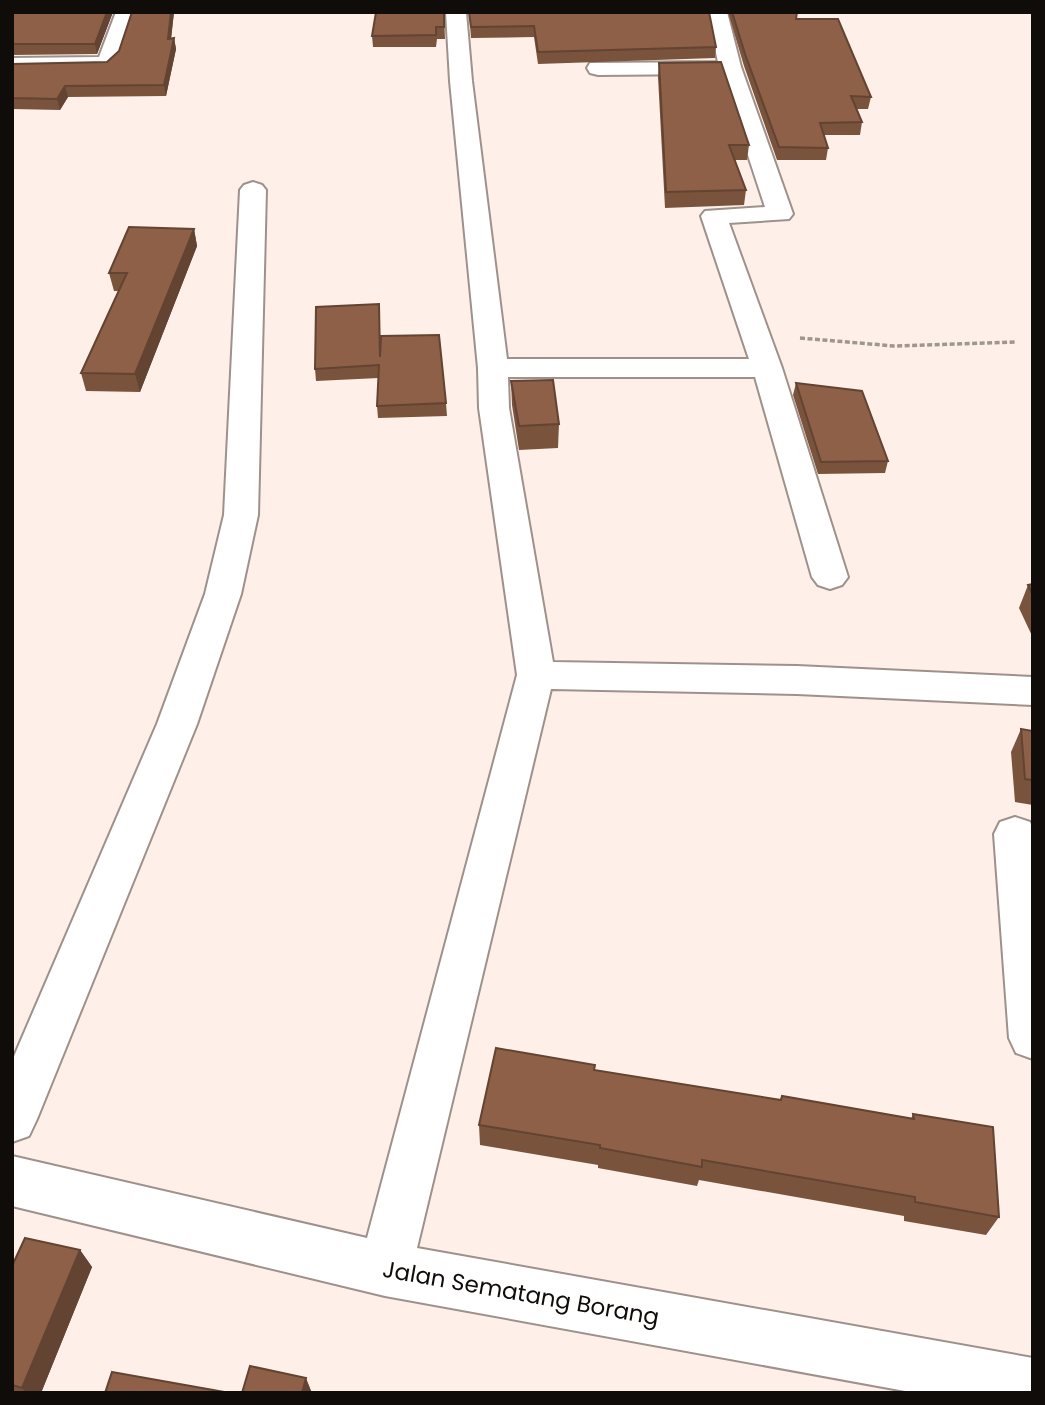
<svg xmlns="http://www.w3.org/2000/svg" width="1045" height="1405" viewBox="0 0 1045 1405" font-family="Poppins,sans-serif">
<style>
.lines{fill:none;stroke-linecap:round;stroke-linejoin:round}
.minor-casing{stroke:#9e918b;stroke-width:4}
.path{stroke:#a09691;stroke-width:3.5;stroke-dasharray:5 2.5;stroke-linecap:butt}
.minor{fill:#fff;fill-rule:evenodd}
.wall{fill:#7a533d}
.shaded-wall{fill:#634332}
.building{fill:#8e6047;stroke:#634332;stroke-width:2}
.labels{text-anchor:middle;stroke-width:5;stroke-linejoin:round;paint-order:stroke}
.near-street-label{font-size:23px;fill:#100c0a;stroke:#fff}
</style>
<rect width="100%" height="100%" fill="#fef0e9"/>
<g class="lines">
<!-- minor casing -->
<g class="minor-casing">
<path id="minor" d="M116 12H136L119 61 109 70 12 72V58L99 57Z
M446 12H466L472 81 507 359H749L701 216 705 211 765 207 720 70 711 74 598 75 590 73 587 68 590 63 718 62 707 12H727L741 67 793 214 789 219 729 223 782 368 848 577 842 585 830 589 818 585 812 577 755 377H508L509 408 553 662 797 666 1033 677V705L797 694 551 689 417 1248 1033 1358V1393H916L385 1296 12 1206V1156L367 1238 517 675 479 408 478 368 450 81Z
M253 182 262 185 266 190 258 515 241 594 197 724 37 1119 29 1136 12 1142V1061L157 724 205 594 224 515 240 190 244 185Z
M1015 817 1030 822 1033 828V1059L1016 1053 1009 1038 994 834 1000 822Z"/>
</g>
<!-- path -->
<path class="path" d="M800 338 894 346 1015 342"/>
<!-- minor -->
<use href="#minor" class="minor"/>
</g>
<!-- wall -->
<path class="wall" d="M12 12H113L97 54 12 55Z
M174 12 171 38H174L176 49 166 96 68 97 60 110 12 109V64L107 62Z
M444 12 445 39H437L436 47H373L372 36Z
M469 12H709L716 47 715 58 538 64 534 37 471 38Z
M728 12H797L796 19 871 97 868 109H856L862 122 860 135H824L828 148 826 160H777L744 66Z
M659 63 749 145 747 160H735L746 190 744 205 665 208 658 77Z
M194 229 197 246 140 392 86 391 81 373 119 291H114L109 273Z
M379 304 380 339 446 403 447 416 378 418 377 406 379 378 316 381 315 369Z
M511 381 559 424 558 448 519 450 512 405Z
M796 383 888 461 885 473 818 474 793 395Z
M1033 584V638L1019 608 1028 585Z
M1021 729 1033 731V805L1015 802 1011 752Z
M595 1070 780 1100 782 1096 911 1119 913 1114 999 1217 986 1235 904 1221V1216L699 1180 697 1186 598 1168V1165L480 1145 479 1125Z
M80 1250 92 1267 41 1393H12V1266Z"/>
<!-- shaded-wall -->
<path class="shaded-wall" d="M107 12H113L97 54 95 44Z
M171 12H174L170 49 168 39Z
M174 38 176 49 166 96 164 85Z
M65 86 68 97 60 110 57 99Z
M194 229 197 246 140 392 135 374Z
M80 1250 92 1267 41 1393H27L22 1388Z
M306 1378 312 1393H302Z"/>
<!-- building -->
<path class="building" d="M12 12H107L95 44H12Z
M132 12H171L168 39 174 38 164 85 65 86 57 99 12 98V64L107 62 119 51Z
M376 12H444V27H436V35L372 36Z
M469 12H709L716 47 538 52 534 26 471 27Z
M732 12H797L796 19H838L871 97 851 96 862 122 820 123 828 148 779 147 745 54Z
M721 62 749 145H729L746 190 666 192 659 63Z
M129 227 194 229 135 374 81 373 127 273H109Z
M379 304 380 357 381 336 439 335 446 403 377 406 379 365 315 369 316 307Z
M553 380 559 424 519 426 511 381Z
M796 383 862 391 888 461 821 462Z
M1033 584V595L1028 585Z
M1021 729 1033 731V780L1025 779Z
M496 1048 595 1065 594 1070 781 1100 782 1096 914 1119 913 1114 993 1127 999 1217 915 1202V1197L702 1160V1167L600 1148V1145L479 1125Z
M25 1238 80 1250 22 1388 12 1385V1266Z
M250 1366 306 1378 302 1393H242Z
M112 1372 230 1393H105Z"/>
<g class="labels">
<!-- near-street labels -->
<g class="near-street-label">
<text transform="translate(521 1293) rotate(10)" y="8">Jalan Sematang Borang</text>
</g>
</g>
<!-- border -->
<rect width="1045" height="1405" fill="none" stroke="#100c0a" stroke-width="28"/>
</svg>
